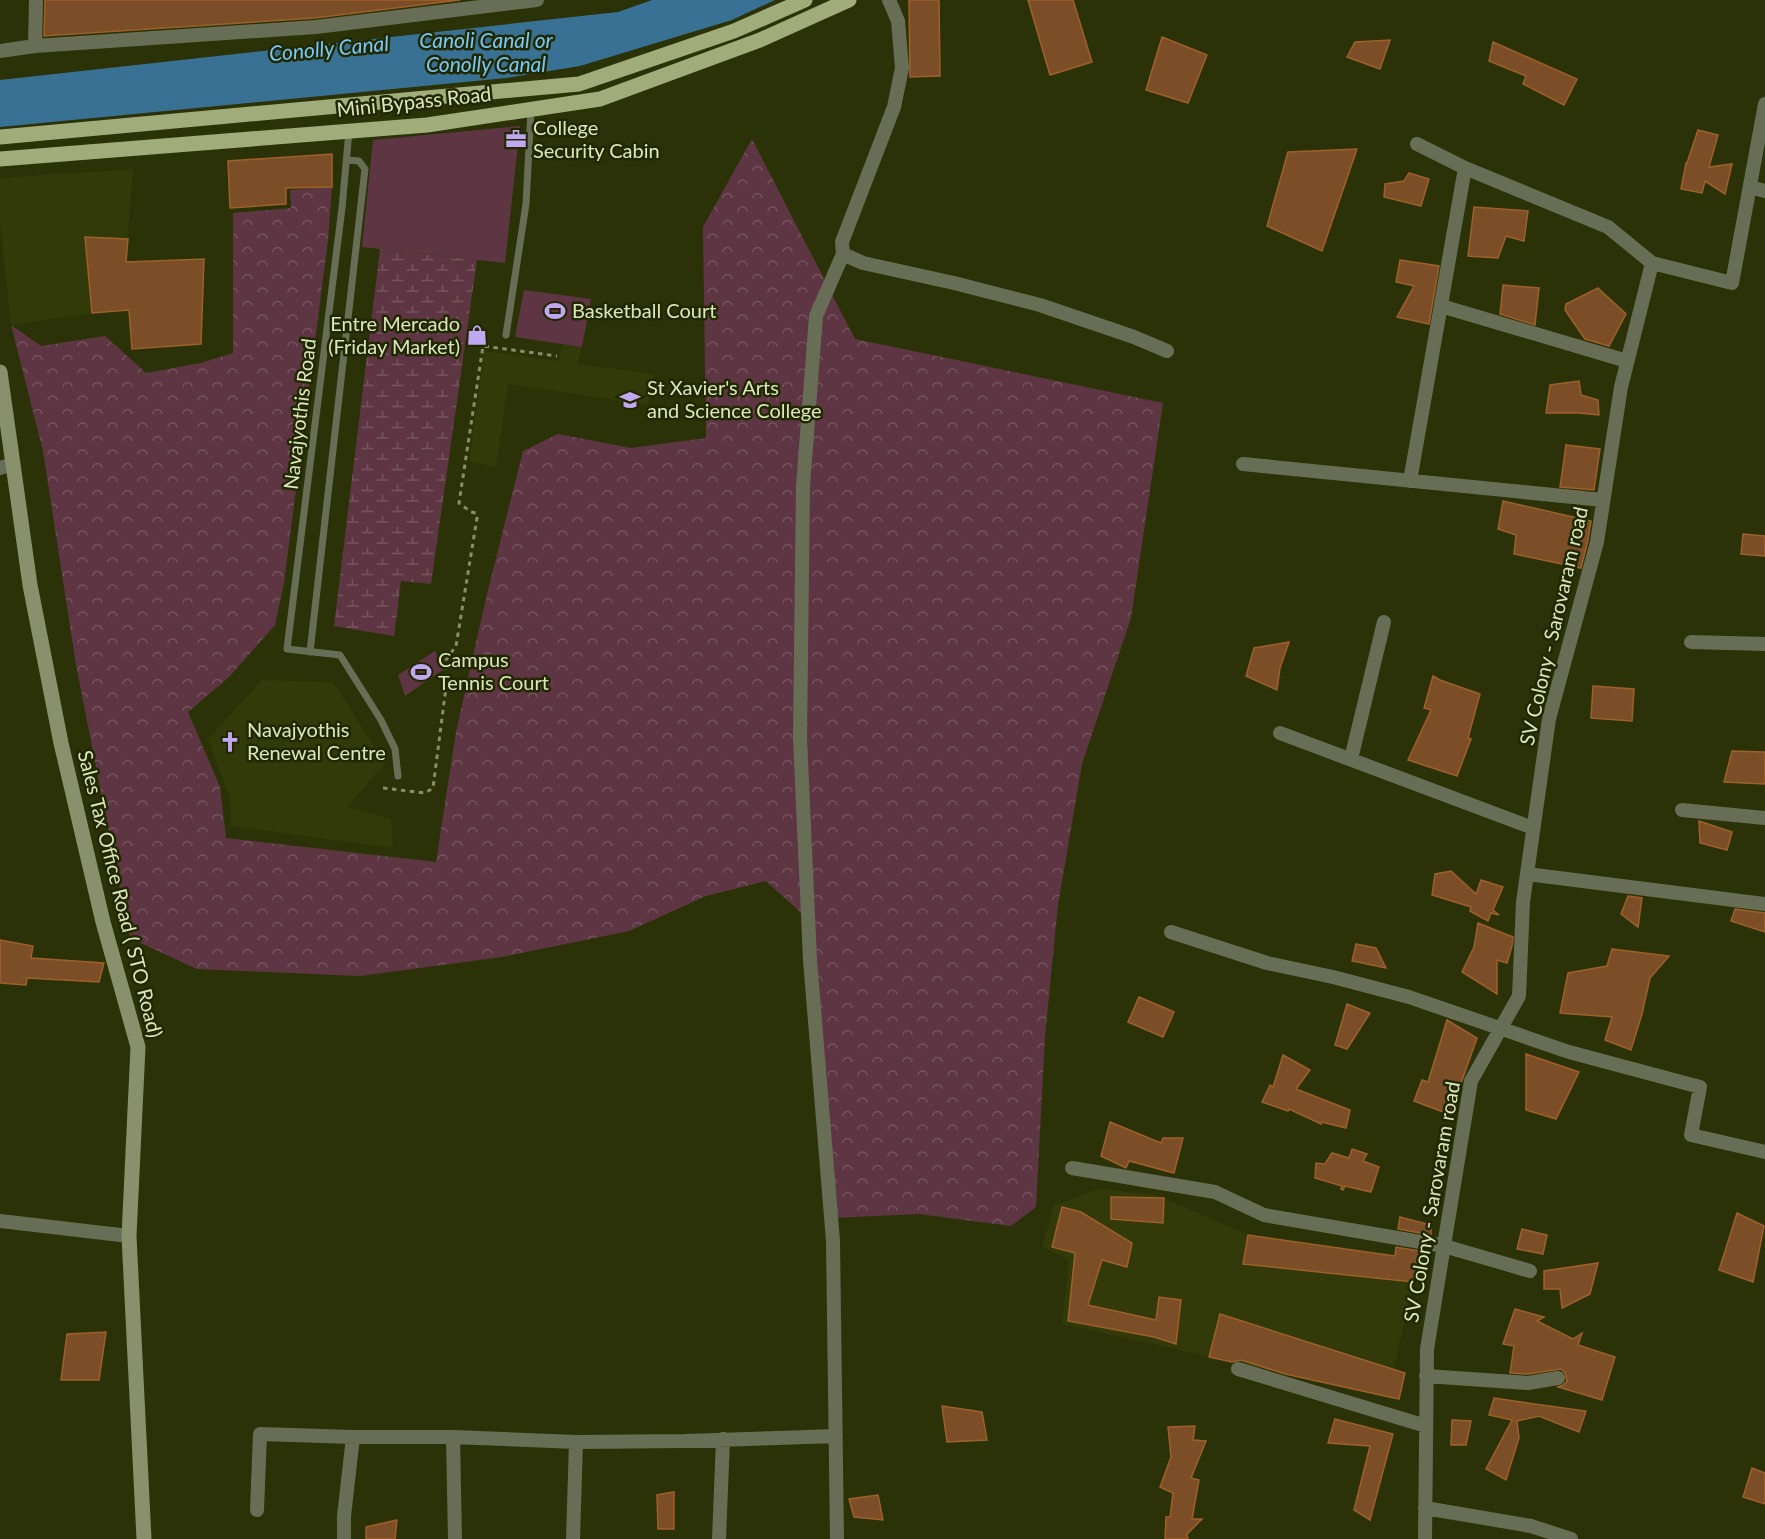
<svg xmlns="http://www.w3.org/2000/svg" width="1765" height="1539" viewBox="0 0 1765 1539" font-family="Lato,sans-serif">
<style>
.built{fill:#313a08}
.forest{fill:url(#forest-crowns)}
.wetland{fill:url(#wetland-marsh)}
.pitch{fill:#5e3643}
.water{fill:#397194}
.building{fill:#7c4e28;stroke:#9e6029;stroke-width:1.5}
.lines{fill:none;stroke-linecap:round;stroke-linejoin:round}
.path{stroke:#878f66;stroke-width:3;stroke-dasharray:4.5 4.5;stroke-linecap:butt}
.lane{stroke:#686e56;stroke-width:7}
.street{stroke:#686e56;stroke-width:14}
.secondary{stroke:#88916b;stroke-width:15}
.primary{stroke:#a1ac7b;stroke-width:15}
.labels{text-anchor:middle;stroke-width:5;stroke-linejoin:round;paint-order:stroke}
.street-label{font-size:20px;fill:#dce6be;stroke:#212800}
.poi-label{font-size:20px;fill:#dce6be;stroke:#212800;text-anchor:start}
.water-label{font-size:21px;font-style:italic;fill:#75c8fe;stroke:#212800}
</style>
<defs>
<pattern id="forest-crowns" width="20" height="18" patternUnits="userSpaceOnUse" patternTransform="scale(1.5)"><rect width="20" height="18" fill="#5e3643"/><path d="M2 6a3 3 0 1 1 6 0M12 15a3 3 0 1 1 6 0" fill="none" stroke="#74535c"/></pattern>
<pattern id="wetland-marsh" width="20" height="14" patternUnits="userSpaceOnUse" patternTransform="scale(1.5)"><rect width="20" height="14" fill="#5e3643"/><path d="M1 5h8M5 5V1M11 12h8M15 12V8" fill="none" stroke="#74535c"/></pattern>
</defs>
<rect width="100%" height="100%" fill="#2b3207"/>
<!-- built -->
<path class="built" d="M133 169 126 261 204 259 201 344 132 349 128 308 11 325 0 221V178Z
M563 342 582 345 578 364 654 374 648 405 508 384 496 467 469 462 484 351 559 361Z
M262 680 333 682 385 763 347 807 391 819 393 848 231 826 230 799 208 739Z
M1100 1189 1157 1195 1248 1235 1418 1260 1388 1396 1062 1324 1069 1260 1042 1247 1054 1205Z"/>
<!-- forest -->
<path class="forest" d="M752 139 855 339 1163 403 1131 618 1082 764 1058 905 1045 1036 1036 1207 1011 1226 919 1214 832 1218 809 920 766 881 706 896 629 931 502 957 360 976 197 969 130 938 76 665 43 451 11 325 41 346 105 336 146 373 201 363 233 353V213L291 208 290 190 332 187 328 240 284 583 275 625 229 677 188 712 220 787 226 838 436 862 456 732 487 594 523 451 558 434 631 448 706 438 703 227Z"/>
<!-- wetland -->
<path class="wetland" d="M380 249 477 260 431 584 401 581 394 636 334 626Z"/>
<!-- pitch -->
<path class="pitch" d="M520 126 505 263 362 247 373 140Z
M524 290 591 299 582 347 515 337Z
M435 651 444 669 405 696 398 675Z"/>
<!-- water -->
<path class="water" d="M652 0H775L732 20 580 66 506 78 0 127V80L618 12Z"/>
<!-- building -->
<path class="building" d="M45 0H460L315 18 44 36Z
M909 0H939L940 76 910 77Z
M1028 0H1073L1092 62 1050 75Z
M1162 37 1207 55 1188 103 1146 90Z
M1390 40 1380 69 1347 57 1355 42Z
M1493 42 1577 79 1564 105 1523 84 1526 76 1489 61Z
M1698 130 1718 135 1709 167 1732 164 1725 194 1705 181 1702 193 1681 189 1686 163H1687Z
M1357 149 1322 251 1267 226 1288 152Z
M332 154V187L286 188V204L230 208 228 161Z
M1409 173 1429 179 1421 206 1384 197 1385 184 1404 181Z
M1474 207 1528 211 1524 241 1506 236 1498 258 1468 256Z
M85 237 128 239 126 262 204 259 201 344 132 349 129 310 92 313Z
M1400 260 1439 266 1429 324 1397 317 1414 286 1396 282Z
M1503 285 1539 288 1535 325 1500 314Z
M1598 288 1626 314 1609 346 1585 339 1565 310 1566 304Z
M1579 381 1581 395 1598 400 1599 415 1578 413H1546L1550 385Z
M1566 445 1600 449 1594 490 1560 487Z
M1503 501 1591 521 1588 540 1581 568 1514 554 1516 535 1498 529Z
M1743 534 1765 536V556L1741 554Z
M1289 642 1280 668 1277 690 1246 676 1254 648Z
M1433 676 1440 680 1480 694 1468 738 1471 739 1457 776 1408 760 1431 710 1424 708Z
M1593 686 1634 689 1632 721 1591 718Z
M1732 751 1765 752V784L1724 782Z
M1699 821 1732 832 1727 850 1700 843Z
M1451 871 1476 894 1481 880 1503 887 1493 910 1499 915 1491 913 1488 921 1470 911 1471 907 1432 895 1435 874Z
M1628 896 1642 898 1638 927 1621 914Z
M1735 909 1765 913V932L1731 921Z
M1478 923 1513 937 1512 946 1507 963 1497 960V994L1462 972 1474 947Z
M0 940 33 946 31 958 104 963 99 982 27 978 26 985 0 983Z
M1356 944 1376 948 1386 968 1352 961Z
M1612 949 1669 956 1650 978 1642 1014 1631 1050 1605 1040 1612 1017 1560 1013 1568 973 1607 966Z
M1139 997 1174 1012 1163 1037 1128 1022Z
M1347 1004 1370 1013 1347 1049 1335 1045Z
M1447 1020 1477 1038 1460 1086 1457 1084 1451 1115 1414 1101 1422 1080 1428 1082Z
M1526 1054 1579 1072 1556 1119 1526 1110Z
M1283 1055 1310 1070 1296 1089 1350 1110 1346 1128 1322 1122 1321 1124 1289 1109 1288 1111 1262 1102 1270 1085 1273 1087Z
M1110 1122 1161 1143 1163 1138H1183L1174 1173 1129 1161 1126 1168 1101 1156Z
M1352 1149 1367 1154 1363 1161 1379 1167 1371 1192 1345 1186 1343 1190 1341 1189 1342 1186 1315 1178 1316 1163 1325 1164 1332 1153 1349 1158Z
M1111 1197 1164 1198 1163 1223 1111 1219Z
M1062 1207 1081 1212 1132 1243 1127 1267 1102 1260 1088 1305 1156 1320 1159 1297 1181 1300 1176 1344 1154 1337 1068 1321 1075 1253 1052 1247Z
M1737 1213 1764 1226 1753 1282 1719 1270Z
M1400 1217 1431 1225V1235L1398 1229Z
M1522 1229 1547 1235 1543 1254 1517 1249Z
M1248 1235 1395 1256 1396 1247 1420 1251 1413 1282 1243 1264Z
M1598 1263 1590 1294 1562 1308 1560 1289H1544V1271Z
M1515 1309 1544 1317 1537 1321 1573 1339 1582 1333 1578 1345 1615 1357 1602 1400 1558 1387 1563 1385 1567 1381 1565 1373 1561 1369 1528 1374 1510 1373 1514 1346 1503 1344Z
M1220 1314 1405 1373 1399 1399 1285 1374 1241 1360 1232 1362 1209 1357Z
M106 1332 99 1380H61L67 1334Z
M1494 1398 1514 1401 1586 1411 1579 1432 1539 1416 1517 1421 1519 1438 1506 1480 1486 1469 1512 1420 1489 1415Z
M942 1406 982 1412 987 1440 947 1442Z
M1335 1419 1393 1434 1370 1520 1354 1510 1370 1446 1328 1443Z
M1452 1420 1471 1421 1466 1445H1451Z
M1195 1426 1193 1440 1206 1441 1191 1478 1199 1480 1192 1519H1202L1187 1534 1188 1539H1165L1166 1517H1170L1173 1493 1160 1487 1171 1457 1168 1427Z
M1752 1468 1765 1473V1504L1743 1497Z
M674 1492V1529H658L657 1495Z
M878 1495 883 1520 854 1517 849 1499Z
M397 1520 395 1539H366V1527Z"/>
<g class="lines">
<!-- path -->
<path class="path" d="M383 788 425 793 433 788 446 687V660L456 646 477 518 476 513 471 512 459 503 483 346 557 356"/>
<!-- lane -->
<path class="lane" d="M349 131 342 208 287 649 340 655 381 720 395 749 398 776
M506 335 526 204 531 110
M310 652 365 169 359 161 347 160"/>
<!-- street -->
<path class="street" d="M889 0 898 21 902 68 894 107 842 242 843 254 863 263 954 283 1040 305 1134 337 1167 351
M35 46 36 0
M0 51 35 46 316 27 537 0
M1417 144 1465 168 1608 227 1652 263
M1750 187 1765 191
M1441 306 1627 361
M1243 464 1603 500
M0 468 13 464
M1410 481 1465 168
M1691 642 1765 644
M1280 733 1533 828
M1351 759 1384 622
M1682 810 1765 818
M1527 874 1765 904
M1171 932 1267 963 1333 977 1409 997 1569 1052 1700 1087 1691 1135 1765 1152
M1072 1168 1215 1192 1264 1215 1444 1246 1530 1271
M0 1221 129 1236
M1238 1369 1426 1426
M1426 1376 1528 1383 1558 1378
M453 1437 455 1539
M1425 1508 1531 1526 1571 1539
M257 1510 260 1434 353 1437H453L576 1442 685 1441 836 1436
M344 1539V1516L353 1437
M573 1539 576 1442
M719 1539 723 1439
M837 1539 833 1241 810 960 800 738 803 486 816 316 843 254
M1425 1539 1427 1349 1471 1081 1519 996 1523 902 1549 719 1597 542 1621 387 1652 263 1732 283 1765 104"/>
<!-- secondary -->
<path class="secondary" d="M0 372 30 585 61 743 103 922 138 1047 129 1236 144 1539"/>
<!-- primary -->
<path class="primary" d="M0 137 579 84 734 31 805 0
M0 159 427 125 600 99 760 40 849 0"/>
</g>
<!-- icons -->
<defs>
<g id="office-bare" transform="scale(1.62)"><path d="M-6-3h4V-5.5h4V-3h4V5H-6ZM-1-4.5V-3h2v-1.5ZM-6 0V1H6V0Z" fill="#c1a8f3" stroke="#212800" stroke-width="2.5" paint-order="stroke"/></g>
<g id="stadium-bare" transform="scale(1.62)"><path d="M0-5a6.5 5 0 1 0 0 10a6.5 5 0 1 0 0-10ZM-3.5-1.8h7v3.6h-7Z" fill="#c1a8f3" stroke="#212800" stroke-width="2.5" paint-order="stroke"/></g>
<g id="shop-bare" transform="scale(1.62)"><path d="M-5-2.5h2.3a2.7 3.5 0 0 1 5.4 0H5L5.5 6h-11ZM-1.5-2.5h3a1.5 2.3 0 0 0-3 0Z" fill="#c1a8f3" stroke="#212800" stroke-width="2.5" paint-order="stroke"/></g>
<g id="university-bare" transform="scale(1.62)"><path d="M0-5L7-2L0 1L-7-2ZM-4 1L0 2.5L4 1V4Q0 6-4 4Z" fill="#c1a8f3" stroke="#212800" stroke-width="2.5" paint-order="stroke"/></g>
<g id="church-bare" transform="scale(1.62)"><path d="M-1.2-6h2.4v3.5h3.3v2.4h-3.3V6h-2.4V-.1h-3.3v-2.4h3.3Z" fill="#c1a8f3" stroke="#212800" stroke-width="2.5" paint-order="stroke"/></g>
</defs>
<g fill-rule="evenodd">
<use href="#office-bare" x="516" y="139"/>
<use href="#stadium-bare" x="555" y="311"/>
<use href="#shop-bare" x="477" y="335"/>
<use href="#university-bare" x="630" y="400"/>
<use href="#stadium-bare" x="421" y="672"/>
<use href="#church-bare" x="230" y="742"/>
</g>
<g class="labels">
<!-- street labels -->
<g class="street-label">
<text transform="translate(414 102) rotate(-6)" y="7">Mini Bypass Road</text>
<text transform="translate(300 414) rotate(-83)" y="7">Navajyothis Road</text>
<text transform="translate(1554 626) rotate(-77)" y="7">SV Colony - Sarovaram road</text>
<text transform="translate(120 894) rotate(76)" y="7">Sales Tax Office Road ( STO Road)</text>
<text transform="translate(1432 1202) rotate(-80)" y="7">SV Colony - Sarovaram road</text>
</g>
<!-- poi labels -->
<g class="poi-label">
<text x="533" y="135">College<tspan x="533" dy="23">Security Cabin</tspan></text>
<text x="572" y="318">Basketball Court</text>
<text x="460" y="331" text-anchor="end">Entre Mercado<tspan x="460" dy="23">(Friday Market)</tspan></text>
<text x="647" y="395">St Xavier's Arts<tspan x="647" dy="23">and Science College</tspan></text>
<text x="438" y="667">Campus<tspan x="438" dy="23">Tennis Court</tspan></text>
<text x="247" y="737">Navajyothis<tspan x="247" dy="23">Renewal Centre</tspan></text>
</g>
<!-- water labels -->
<g class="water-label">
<text x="486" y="48">Canoli Canal or<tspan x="486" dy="24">Conolly Canal</tspan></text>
<text transform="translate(329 49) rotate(-5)" y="7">Conolly Canal</text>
</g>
</g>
</svg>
